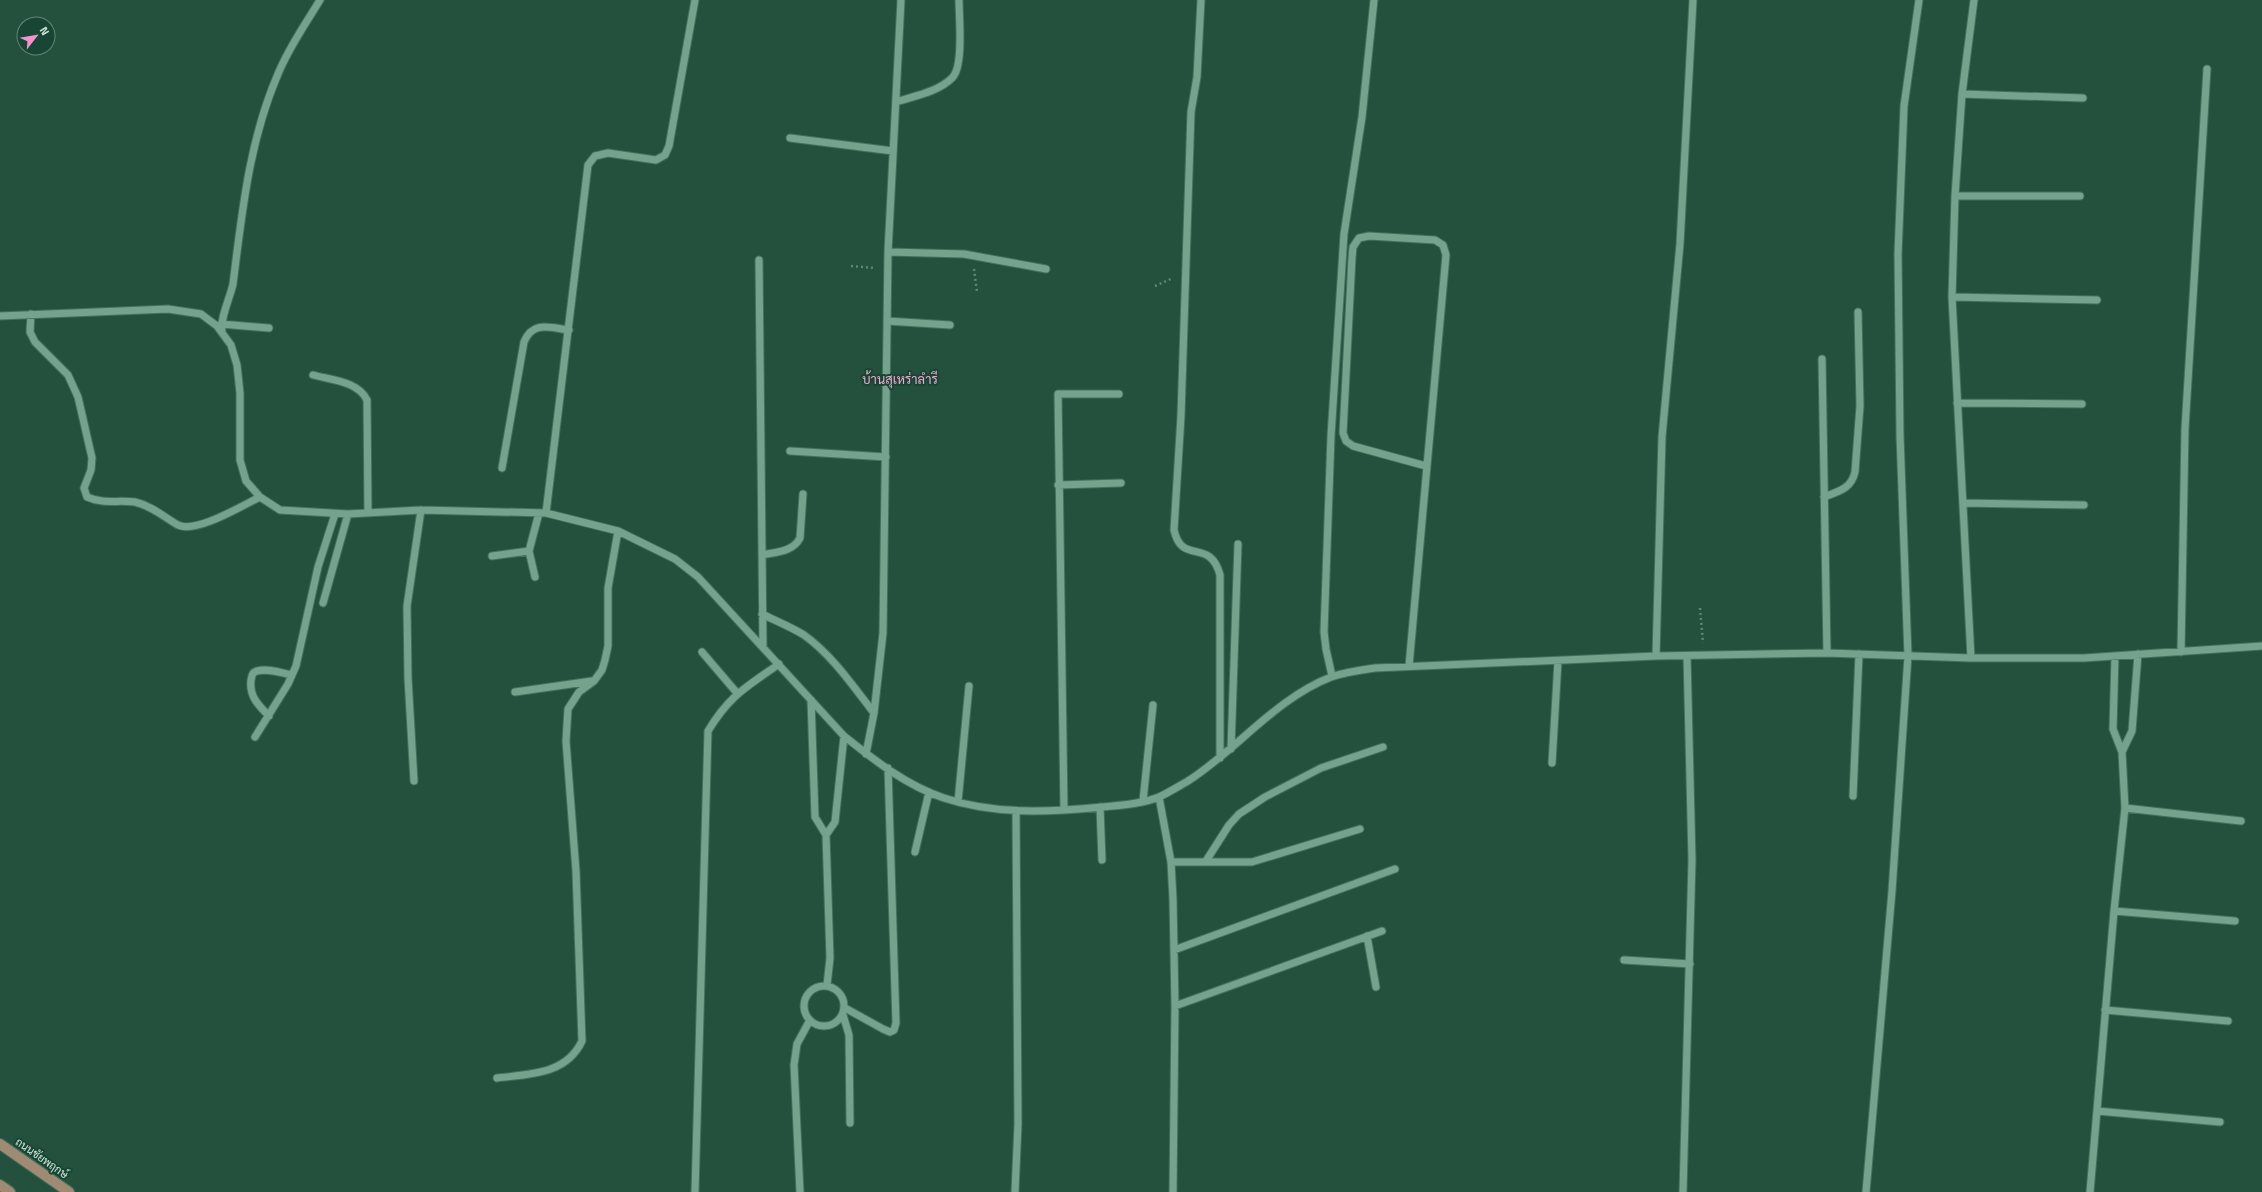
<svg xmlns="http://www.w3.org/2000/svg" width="2262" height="1192" viewBox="0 0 2262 1192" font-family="'Titillium Web',Sarabun,sans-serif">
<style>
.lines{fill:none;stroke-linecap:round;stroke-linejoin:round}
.minor-casing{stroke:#456e5f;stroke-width:9}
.major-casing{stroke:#456e5f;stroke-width:12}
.path{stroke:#608575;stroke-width:2.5;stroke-dasharray:2 3;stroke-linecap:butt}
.minor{stroke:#74a28c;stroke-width:7}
.major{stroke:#9f8b71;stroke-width:10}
.labels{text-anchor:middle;stroke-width:4;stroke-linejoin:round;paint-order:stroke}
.street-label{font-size:11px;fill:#cee5d9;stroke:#184634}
.quarter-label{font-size:13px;fill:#efa7d1;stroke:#184634}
</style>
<rect width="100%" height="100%" fill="#24513e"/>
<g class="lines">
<!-- minor casing -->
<g class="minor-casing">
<path id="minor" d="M1201 0 1197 77 1191 112 1181 416 1174 530C1182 566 1210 537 1220 575V758
M1962 94 2083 98
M896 102C914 96 938 92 952 78 964 67 959 17 959 0
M790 138 893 151
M1955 196H2080
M888 252 964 254 1046 269
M759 260 763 647
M1952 297 2097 300
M31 314 30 332 35 342 68 375 78 397 92 458 91 470 84 488 87 497C102 504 119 500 135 502 152 506 164 517 178 525 196 534 243 505 260 497
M0 316 168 309 201 314 217 326 231 345 237 365 240 393V460L246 481 260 497 280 510 348 514 421 510 546 513 618 531 675 559 698 577 844 736C874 760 907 786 944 798 995 815 1050 812 1102 807 1121 805 1141 804 1159 797 1168 793 1179 786 1188 781 1238 749 1275 699 1331 677 1345 672 1361 670 1375 668L1656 656 1827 653 1971 658H2084L2262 646
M887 321 950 325
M221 324 269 328
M222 331C220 318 230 298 233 284 242 213 249 141 278 74 289 47 305 25 320 0
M1822 359 1827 653
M313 375C331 380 358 381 367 400L368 513
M1957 403 2082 404
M790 451 886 457
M502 468 524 342C533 320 550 328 569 330
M1058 485 1121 483
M1824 497C1839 491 1851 489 1855 472L1860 406 1858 312
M1963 503 2084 505
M546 513 588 165 595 156 608 153 656 160 665 155 669 146 695 0
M762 555C776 552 793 552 800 538L803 494
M492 556 529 551
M535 577 529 551 539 513
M323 603 348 514
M762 614C776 621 791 627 804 635 832 655 853 686 874 713
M702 652 737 693
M2181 652 2185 429 2207 69
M1656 656 1662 437 1680 244 1693 0
M2115 656 2113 729 2122 752 2132 731 2138 654
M1971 658 1952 297 1955 196 1962 94 1974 0
M1409 666 1446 255 1443 245 1435 240 1369 236 1359 238 1353 247 1352 258 1343 433 1346 441 1353 446 1426 466
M1332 676 1326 649 1324 632 1331 436 1344 234 1362 117 1374 0
M515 692 592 681
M811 700 815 817 826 835 835 822 844 736
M269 716C258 705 249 696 251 680 252 676 252 672 257 671 268 668 282 673 292 675
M255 737 288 684 296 666 318 567 335 514
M1231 749 1238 544
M866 754 874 713 883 633 888 252 901 0
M1552 763 1558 661
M414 781 408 678 407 606 421 510
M1853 796 1859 654
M1159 797 1171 862 1173 899 1175 1006 1173 1192
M1143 801 1153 705
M958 802 969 686
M1100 807 1102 860
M2125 808 2241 821
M1064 810 1058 394H1119
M826 835 830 958 827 985
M915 852 929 792
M1206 861 1229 825 1239 814 1265 797 1321 768 1383 747
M1171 862H1252L1360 829
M2114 911 2235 921
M1367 936 1376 987
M1174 950 1395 869
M1624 960 1690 964
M804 1006a20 20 0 1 1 40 0a20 20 0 1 1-40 0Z
M1175 1006 1382 931
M845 1008 883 1029 890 1032 894 1030 896 1023 888 768
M2105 1010 2228 1021
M843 1015 849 1035 850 1123
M497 1078C529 1074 566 1075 582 1041L576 871 566 741 568 709 579 692 594 681 602 670 605 660 608 646V588L618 531
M2097 1111 2220 1122
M695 1192 708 731C729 696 746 687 779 664
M800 1192 794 1065 797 1044 810 1020
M1015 1192 1018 1124 1016 811
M1683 1192 1692 860 1687 656
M1866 1192 1892 891 1908 656 1900 436 1898 254 1904 106 1919 0
M2090 1192 2114 911 2125 808 2122 752"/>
</g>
<!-- major casing -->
<g class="major-casing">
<path id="major" d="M0 1144 69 1192
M0 1185 10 1192"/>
</g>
<!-- path -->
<path class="path" d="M851 266 875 268
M974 269 977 292
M1155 286 1173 278
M1700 608 1703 643"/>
<!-- minor -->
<use href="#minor" class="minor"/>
<!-- major -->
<use href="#major" class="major"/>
</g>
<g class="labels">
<!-- street labels -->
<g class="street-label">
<text transform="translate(42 1158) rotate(35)" y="4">ถนนชัยพฤกษ์</text>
</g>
<!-- quarter labels -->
<g class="quarter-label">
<text x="900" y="384">บ้านสุเหร่าลำรี</text>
</g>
</g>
<!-- north arrow -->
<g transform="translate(36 36) rotate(59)"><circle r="19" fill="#184634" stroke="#618676"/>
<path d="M0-3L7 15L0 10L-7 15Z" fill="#f790ce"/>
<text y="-6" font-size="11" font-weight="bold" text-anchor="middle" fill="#cee5d9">N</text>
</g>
</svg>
